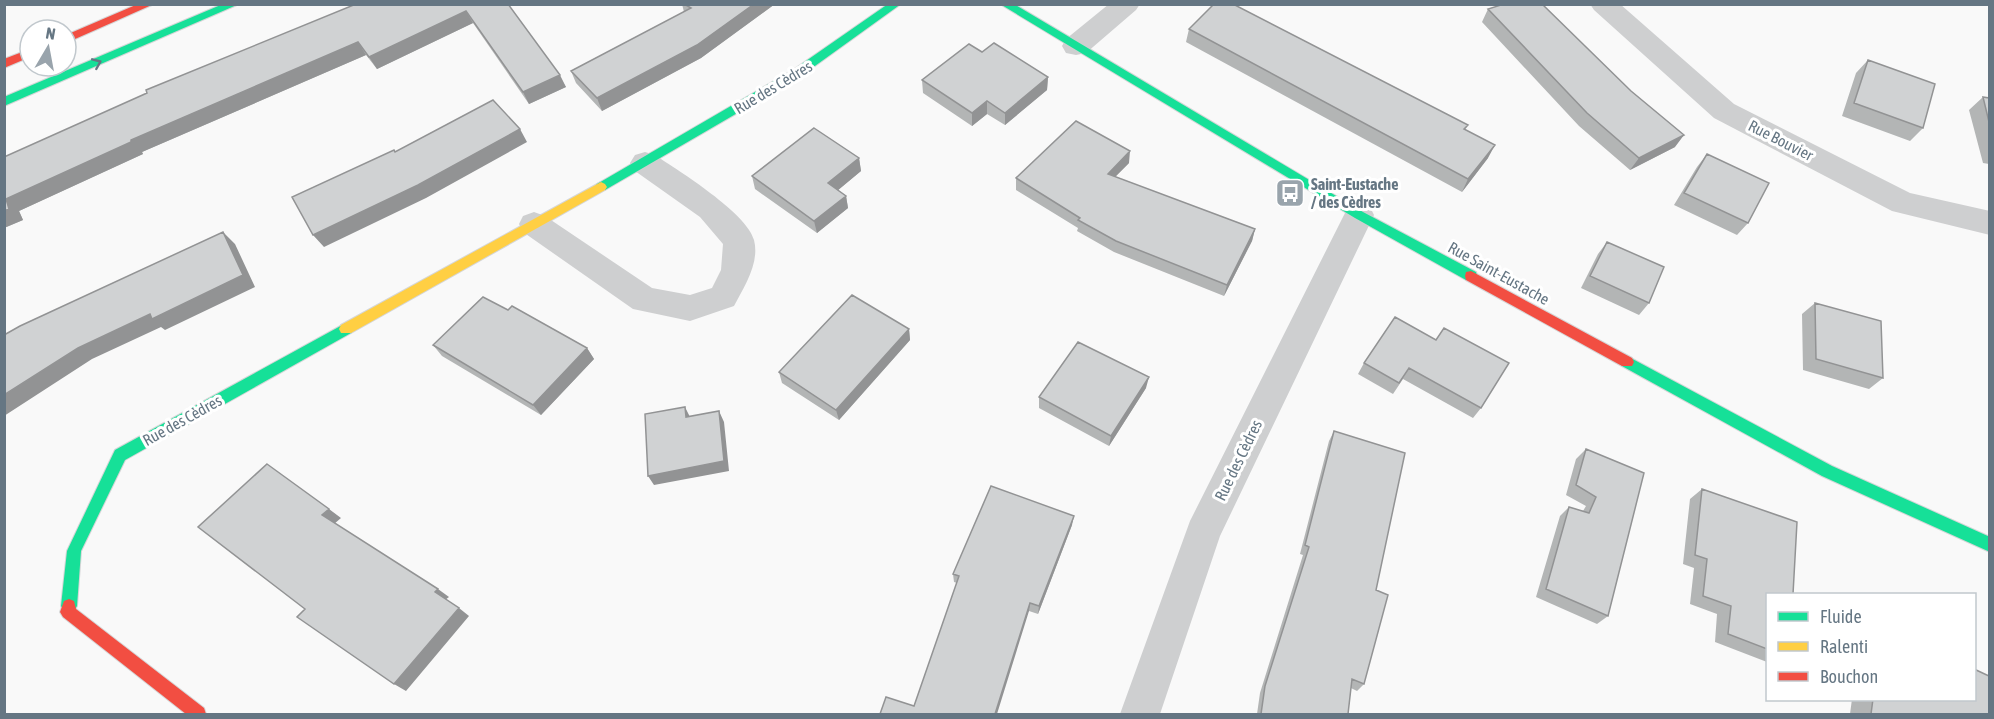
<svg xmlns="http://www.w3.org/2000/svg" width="1994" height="719" viewBox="0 0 1994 719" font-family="'Asap Condensed',sans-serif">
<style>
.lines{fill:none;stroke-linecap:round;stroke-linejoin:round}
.fast-casing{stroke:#d5d6d7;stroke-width:2}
.slow-casing{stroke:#d5d6d7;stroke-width:2}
.jam-casing{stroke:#d5d6d7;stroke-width:2}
.street{fill:#cecfd0;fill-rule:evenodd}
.fast{fill:#16e098;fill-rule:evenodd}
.slow{fill:#ffcf43;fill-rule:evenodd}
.jam{fill:#f24e42;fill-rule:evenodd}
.wall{fill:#b3b5b5}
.shaded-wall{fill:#929394}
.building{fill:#d0d2d3;stroke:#929394;stroke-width:1.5}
.oneway{stroke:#657683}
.labels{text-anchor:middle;stroke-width:6;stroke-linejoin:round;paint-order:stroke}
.street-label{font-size:16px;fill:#657683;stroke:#fff}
.poi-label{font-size:16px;font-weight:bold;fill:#657683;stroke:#fff;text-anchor:start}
</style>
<rect width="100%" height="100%" fill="#f9f9f9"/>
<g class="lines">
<!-- fast casing -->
<g class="fast-casing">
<path id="fast" d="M223 4H239L4 106V97Z
M888 4H901L801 76 605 190H597L595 187 597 184 793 70Z
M1000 4H1014L1363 212 1476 272 1477 276 1476 280H1466L1355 218Z
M346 323 351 325 353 329 351 333 125 460 81 551 77 606 74 611 69 613 64 611 61 606 67 551 115 450Z
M1627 356 1832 466 1990 537V552L1822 476 1622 366 1620 362 1622 358Z"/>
</g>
<!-- slow casing -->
<g class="slow-casing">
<path id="slow" d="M601 182 605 184 607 187 605 190 351 333H341L339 329 341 325Z"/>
</g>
<!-- jam casing -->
<g class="jam-casing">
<path id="jam" d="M138 4H154L66 43V35Z
M30 49V57L4 68V59Z
M1471 271 1632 358 1634 362 1632 366H1622L1466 280 1465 276 1466 272Z
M69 599 74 601 76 609 204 708 206 714H186L63 617 60 612 64 601Z"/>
</g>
<!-- street -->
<path class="street" d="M1109 4H1140L1136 10 1086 53 1076 55 1066 53 1062 46 1066 39Z
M1590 4H1620L1734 104 1910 193 1990 211V235L1892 211 1714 118 1594 10Z
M645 152 655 155C679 171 747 213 754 240 760 263 744 287 734 306L690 321 633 309 523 232 519 224 523 216 534 212 545 216 652 288 690 295 712 288 721 270 723 244 700 217 635 171 630 163 635 155Z
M1359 203 1370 207 1374 215 1220 536 1160 714H1120L1190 521 1344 215 1348 207Z"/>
<!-- fast -->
<use href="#fast" class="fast"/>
<!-- slow -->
<use href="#slow" class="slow"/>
<!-- jam -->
<use href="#jam" class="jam"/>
</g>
<!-- wall -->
<path class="wall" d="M356 4H508L566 87 529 104 473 23 377 69 366 55 142 152 143 154 19 211 23 220 4 228V157Z
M682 4H775L701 58 602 111 576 83 571 71 684 12Z
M1488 9 1675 147 1630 170 1579 126 1482 22Z
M1189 29 1468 125 1465 130 1488 158 1462 192 1186 42Z
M982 52 1048 77 1047 90 1005 125 987 114 972 126 923 93 922 80Z
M1868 60 1923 128 1910 141 1842 116 1856 73Z
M1983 97 1989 98V164L1983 163 1969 110Z
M1707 154 1748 223 1737 235 1674 205 1697 167Z
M859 158 861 171 838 190 846 196 848 208 817 233 755 189 752 176Z
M1129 163 1115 177 1255 229 1252 241 1224 296 1114 252 1077 231 1078 228 1016 190V178Z
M1607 242 1649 303 1639 315 1581 288 1598 254Z
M1815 303 1883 378 1869 389 1803 370 1802 314Z
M1395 317 1481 408 1473 418 1403 379 1393 394 1358 374 1364 363Z
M909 329 910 340 839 420 782 383 779 372Z
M433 345 587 348 594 359 541 415 442 356Z
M1146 388 1109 446 1039 408V397Z
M1334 431 1376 590 1364 684 1357 691 1351 688 1348 714H1257L1260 693 1303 555 1300 554 1329 441Z
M1586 449 1644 473 1608 616 1597 624 1536 597 1560 516 1569 507 1583 511 1586 506 1566 495 1576 459Z
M1702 489 1767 594V662L1715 642 1717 614 1690 604 1694 568 1683 564 1690 499Z
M1072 525 1038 614 1029 611 914 706 957 583 954 582 953 574Z
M1852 699H1974L1989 714H1850Z"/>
<!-- shaded-wall -->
<path class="shaded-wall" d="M754 4H775L701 58 602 111 597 98Z
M466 11 473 23 377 69 369 57Z
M358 42 366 55 142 152 143 154 19 211 23 220 4 228 6 199 131 140Z
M560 75 566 87 529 104 523 92Z
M1048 77 1047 90 1005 125V113Z
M987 101V114L972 126V113Z
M520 129 527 142 426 198 324 247 313 235Z
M1684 135 1675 147 1630 170 1639 158Z
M1495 145 1488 158 1462 192 1468 179Z
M1130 151 1129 163 1107 185 1108 174Z
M859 158 861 171 831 196 828 183Z
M846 196 848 208 817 233 814 221Z
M1255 229 1252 241 1224 296 1227 285Z
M223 232 235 244 255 287 165 330 161 327 92 359 4 416V395L78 348 150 314Z
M909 329 910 340 839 420 836 410Z
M587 348 594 359 541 415 533 405Z
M1149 377 1146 388 1109 446 1111 436Z
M685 407 690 417H686Z
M719 411 724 422 729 471 654 485 648 476Z
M329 509 341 518 334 524 322 515Z
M1074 516 1072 525 1038 614 1039 606Z
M438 589 449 597 445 600 435 592Z
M1030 603 1029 611 997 714H995Z
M459 608 469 616 406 691 394 684Z"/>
<!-- building -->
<path class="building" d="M356 4H508L560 75 523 92 466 11 369 57 358 42 131 140V142L6 199 9 209 4 211V157L147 93 146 90Z
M684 4H754L697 45 597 98 571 71 691 8Z
M1214 4H1233L1468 125 1464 129 1495 145 1468 179 1189 29Z
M1504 4H1542L1631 91 1684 135 1639 158 1587 113 1488 9Z
M994 43 1048 77 1005 113 987 101 972 113 922 80 969 44 982 52Z
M1868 60 1935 84 1923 128 1854 103Z
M1983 97 1989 98V122Z
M493 100 520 129 418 185 313 235 292 197 394 150 395 152Z
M1076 121 1130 151 1108 174 1255 229 1227 285 1116 241 1078 220 1080 218 1016 178Z
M814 128 859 158 828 183 846 196 814 221 752 176Z
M1707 154 1769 183 1748 223 1684 193Z
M223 232 243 275 152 319 150 314 78 348 4 395V335L20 326Z
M1607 242 1664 267 1649 303 1590 276Z
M852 295 909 329 836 410 779 372Z
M483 297 508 310 512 306 587 348 533 405 433 345Z
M1815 303 1881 321 1883 378 1816 359Z
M1395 317 1436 340 1444 328 1509 363 1481 408 1409 368 1399 383 1364 363Z
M1078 342 1149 377 1111 436 1039 397Z
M685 407 686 417 719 411 724 461 648 476 645 414Z
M1334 431 1405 453 1376 590 1388 595 1364 684 1352 679 1348 714H1261L1265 686 1309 547 1305 545Z
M1586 449 1644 473 1608 616 1546 589 1569 507 1589 513 1596 497 1576 485Z
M267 464 329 509 322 515 438 589 435 592 459 608 394 684 297 617 305 609 198 527Z
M991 486 1074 516 1039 606 1030 603 995 714H880L886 697 914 706 959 576 953 574Z
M1702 489 1797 522 1793 594H1767V649L1728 634 1731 606 1703 596 1707 559 1695 555Z
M1974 669 1989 676V714H1871L1873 699H1974Z"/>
<!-- one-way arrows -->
<defs><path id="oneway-chevron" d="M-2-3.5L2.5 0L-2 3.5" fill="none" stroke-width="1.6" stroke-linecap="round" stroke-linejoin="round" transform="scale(1.5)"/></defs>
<use class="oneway" href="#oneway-chevron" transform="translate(97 63) rotate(-23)"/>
<!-- icons -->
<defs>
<g id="bus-square" transform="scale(1.5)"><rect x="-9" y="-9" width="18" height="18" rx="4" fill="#99a4ac" stroke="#fff"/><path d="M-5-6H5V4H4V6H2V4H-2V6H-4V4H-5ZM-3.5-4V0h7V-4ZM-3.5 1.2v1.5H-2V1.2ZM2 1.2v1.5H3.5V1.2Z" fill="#fff"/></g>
</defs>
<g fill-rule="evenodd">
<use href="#bus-square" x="1290" y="193"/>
</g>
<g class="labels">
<!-- street labels -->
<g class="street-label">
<text transform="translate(773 87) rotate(-31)" y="6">Rue des Cèdres</text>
<text transform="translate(1781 140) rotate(27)" y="6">Rue Bouvier</text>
<text transform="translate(1499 273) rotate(29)" y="6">Rue Saint-Eustache</text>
<text transform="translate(182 420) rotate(-29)" y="6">Rue des Cèdres</text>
<text transform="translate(1238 460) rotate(-64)" y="6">Rue des Cèdres</text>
</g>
<!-- poi labels -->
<g class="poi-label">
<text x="1311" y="190">Saint-Eustache<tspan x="1311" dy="18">/ des Cèdres</tspan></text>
</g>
</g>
<!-- border -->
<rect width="1994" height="719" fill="none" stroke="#657683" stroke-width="12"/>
<!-- legend -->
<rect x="1766" y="593" width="210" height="108" fill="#ffffff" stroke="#c1c8cd" stroke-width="1.5"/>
<rect x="1778" y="612" width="30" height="9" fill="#16e098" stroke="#c1c8cd" stroke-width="1.5"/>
<text x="1820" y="623" font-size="18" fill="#657683">Fluide</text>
<rect x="1778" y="642" width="30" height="9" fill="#ffcf43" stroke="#c1c8cd" stroke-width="1.5"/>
<text x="1820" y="653" font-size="18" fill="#657683">Ralenti</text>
<rect x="1778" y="672" width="30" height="9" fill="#f24e42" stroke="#c1c8cd" stroke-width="1.5"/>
<text x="1820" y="683" font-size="18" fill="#657683">Bouchon</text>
<!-- north arrow -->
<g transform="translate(48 48) rotate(10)"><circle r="28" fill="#ffffff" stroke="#c1c8cd" stroke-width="1.5"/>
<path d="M0-4.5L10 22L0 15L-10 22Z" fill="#99a4ac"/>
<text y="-9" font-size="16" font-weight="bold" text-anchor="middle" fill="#657683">N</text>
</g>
</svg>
